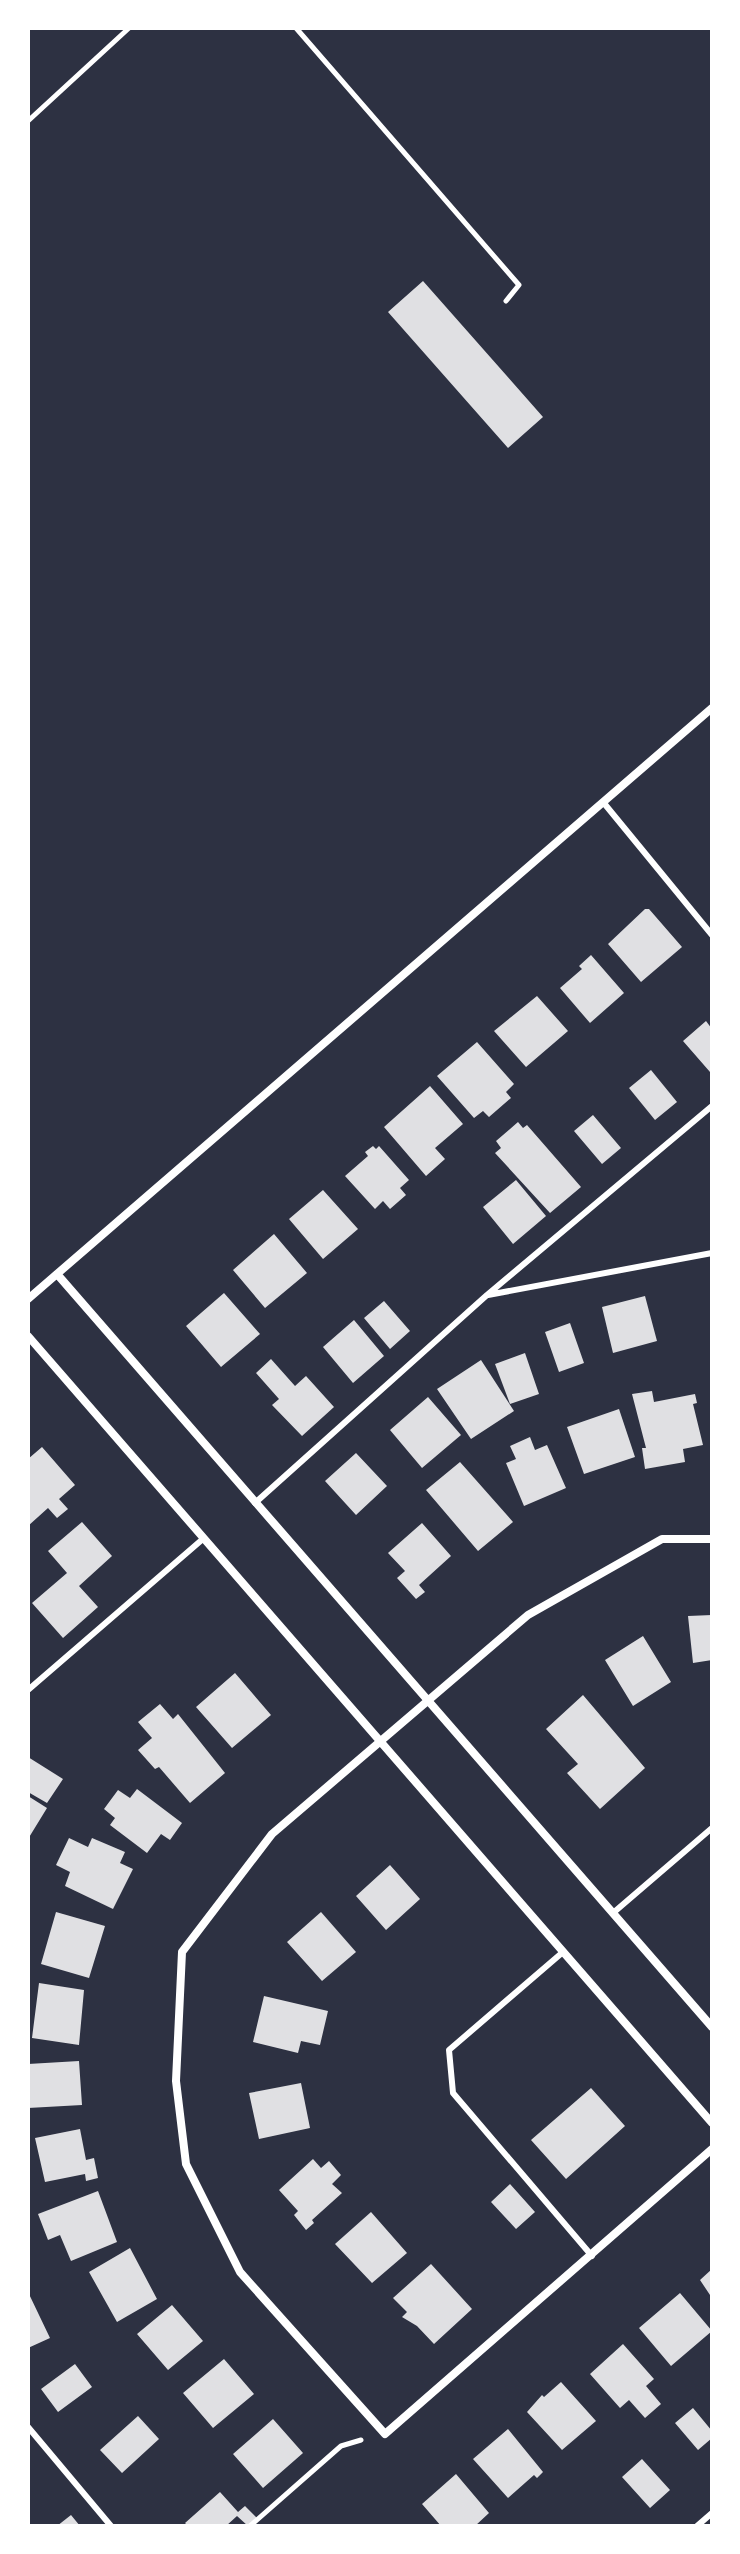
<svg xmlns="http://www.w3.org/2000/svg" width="740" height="2554" viewBox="0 0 740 2554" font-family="Karla,sans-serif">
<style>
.building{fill:#e0e0e3}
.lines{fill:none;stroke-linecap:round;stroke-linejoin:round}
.path{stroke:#fff;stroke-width:5}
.service{stroke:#fff;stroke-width:6}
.minor{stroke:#fff;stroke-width:8}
</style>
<rect width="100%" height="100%" fill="#2d3142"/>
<!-- building -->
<path class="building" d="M423 281 543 417 508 448 388 312Z
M645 909H649L682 947 641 982 608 944Z
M591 955 624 993 590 1023 560 988 582 969 579 966Z
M537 996 568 1031 526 1067 494 1031Z
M706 1021 712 1029 710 1072 683 1041Z
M477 1042 514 1084 506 1092 511 1098 489 1117 483 1111 474 1118 437 1076Z
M651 1070 677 1102 655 1120 629 1088Z
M430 1086 463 1124 435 1148 445 1159 426 1176 384 1127Z
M593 1115 621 1148 602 1164 574 1131Z
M518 1122 523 1128 527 1125 581 1187 550 1213 495 1153 501 1148 496 1141Z
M373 1146 376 1149 379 1146 409 1180 400 1188 406 1195 390 1209 383 1201 375 1209 345 1176 368 1156 365 1152Z
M516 1180 546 1216 513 1244 483 1207Z
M323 1190 358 1229 323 1259 289 1219Z
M274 1234 307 1273 265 1308 233 1270Z
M224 1293 260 1334 221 1367 186 1326Z
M645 1296 657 1341 613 1353 602 1307Z
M384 1301 410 1331 390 1349 364 1318Z
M354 1320 384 1356 353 1383 323 1347Z
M570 1323 584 1363 559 1372 545 1332Z
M525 1353 539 1394 510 1404 495 1364Z
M271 1359 295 1386 306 1376 334 1407 302 1436 272 1405 279 1399 256 1373Z
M481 1360 514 1411 471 1439 437 1389Z
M652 1391 654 1402 695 1394 697 1403 693 1404 703 1445 683 1449 685 1462 645 1469 642 1448H646L632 1394Z
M428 1397 461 1435 422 1468 390 1430Z
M619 1409 635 1457 584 1474 567 1427Z
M530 1437 535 1450 547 1445 566 1488 524 1506 506 1463 516 1459 510 1446Z
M42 1447 75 1485 59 1499 68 1509 57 1518 48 1508 28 1526V1459Z
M356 1453 387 1486 356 1515 325 1481Z
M460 1462 513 1522 478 1551 426 1490Z
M82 1522 112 1556 79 1586 98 1607 63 1638 32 1603 67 1573 48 1551Z
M422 1523 451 1556 419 1585 425 1592 416 1599 397 1578 405 1571 388 1553Z
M712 1615V1660L693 1663 688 1616Z
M643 1636 671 1682 633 1706 605 1660Z
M235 1673 271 1715 232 1748 196 1707Z
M583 1695 645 1768 600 1809 567 1773 578 1764 546 1729Z
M160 1704 173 1719 178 1714 225 1773 190 1803 159 1767 155 1769 138 1750 152 1738 138 1722Z
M28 1757 63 1779 47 1803 28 1792Z
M137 1789 182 1823 170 1840 161 1834 147 1853 110 1825 115 1818 104 1809 118 1790 130 1798Z
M28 1796 47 1808 28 1839Z
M69 1838 88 1847 92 1838 125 1852 120 1863 133 1869 113 1909 65 1886 70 1872 56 1865Z
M390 1865 420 1899 386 1930 356 1896Z
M56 1912 105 1926 89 1978 41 1964Z
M321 1912 356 1952 322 1981 287 1942Z
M39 1983 84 1990 79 2045 32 2038Z
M264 1996 328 2011 320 2045 301 2041 298 2053 253 2042Z
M79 2061 82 2105 28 2108V2064Z
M301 2083 310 2128 259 2139 249 2093Z
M591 2088 625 2126 566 2179 531 2140Z
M80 2129 86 2160 94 2158 98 2178 86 2181 85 2174 45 2182 35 2138Z
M313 2159 321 2168 329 2161 341 2175 332 2184 342 2193 312 2220 314 2223 306 2230 294 2215 298 2211 279 2190Z
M510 2184 535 2212 516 2229 491 2202Z
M98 2191 117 2242 71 2261 60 2235 48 2240 38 2214Z
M371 2212 407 2253 372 2283 335 2244Z
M130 2248 157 2299 117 2322 89 2272Z
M431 2264 472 2309 434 2344 417 2326 402 2317 407 2312 393 2298Z
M712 2269V2298L700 2280Z
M28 2292 50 2338 28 2348Z
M680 2293 712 2331 671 2366 639 2328Z
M172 2305 203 2341 168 2370 137 2334Z
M623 2344 654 2379 646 2386 661 2404 645 2418 629 2400 620 2408 590 2374Z
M224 2359 254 2394 213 2428 183 2393Z
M75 2364 92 2387 58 2412 41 2389Z
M561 2382 596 2421 562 2450 527 2412 542 2395 544 2397Z
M693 2408 712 2431V2438L698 2450 675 2423Z
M138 2416 159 2439 122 2473 100 2450Z
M273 2419 303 2453 263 2488 233 2454Z
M508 2429 543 2472 537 2478 534 2475 508 2498 473 2459Z
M642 2459 670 2490 650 2508 622 2477Z
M456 2474 489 2513 475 2526H441L422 2504Z
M220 2492 238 2512 245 2506 257 2518 248 2526 237 2516 226 2526H188L185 2523Z
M71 2515 80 2526H57Z"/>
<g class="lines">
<!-- path -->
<path class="path" d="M296 28 519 285 506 301
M28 121 129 28
M250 2526 341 2446 361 2440"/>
<!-- service -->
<path class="service" d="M603 802 712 935
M488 1295 712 1253
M255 1503 487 1295 712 1106
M28 1690 204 1538
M613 1913 712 1828
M563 1952 449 2050 453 2093 592 2256
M28 2427 111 2526
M697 2526 712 2513"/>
<!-- minor -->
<path class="minor" d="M57 1274 712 2027
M28 1299 712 708
M28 1336 712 2123
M712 1539H662L528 1615 272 1834 182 1952 176 2081 186 2164 240 2272 385 2434 712 2149"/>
</g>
<!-- border -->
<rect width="740" height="2554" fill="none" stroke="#ffffff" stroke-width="60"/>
</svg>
